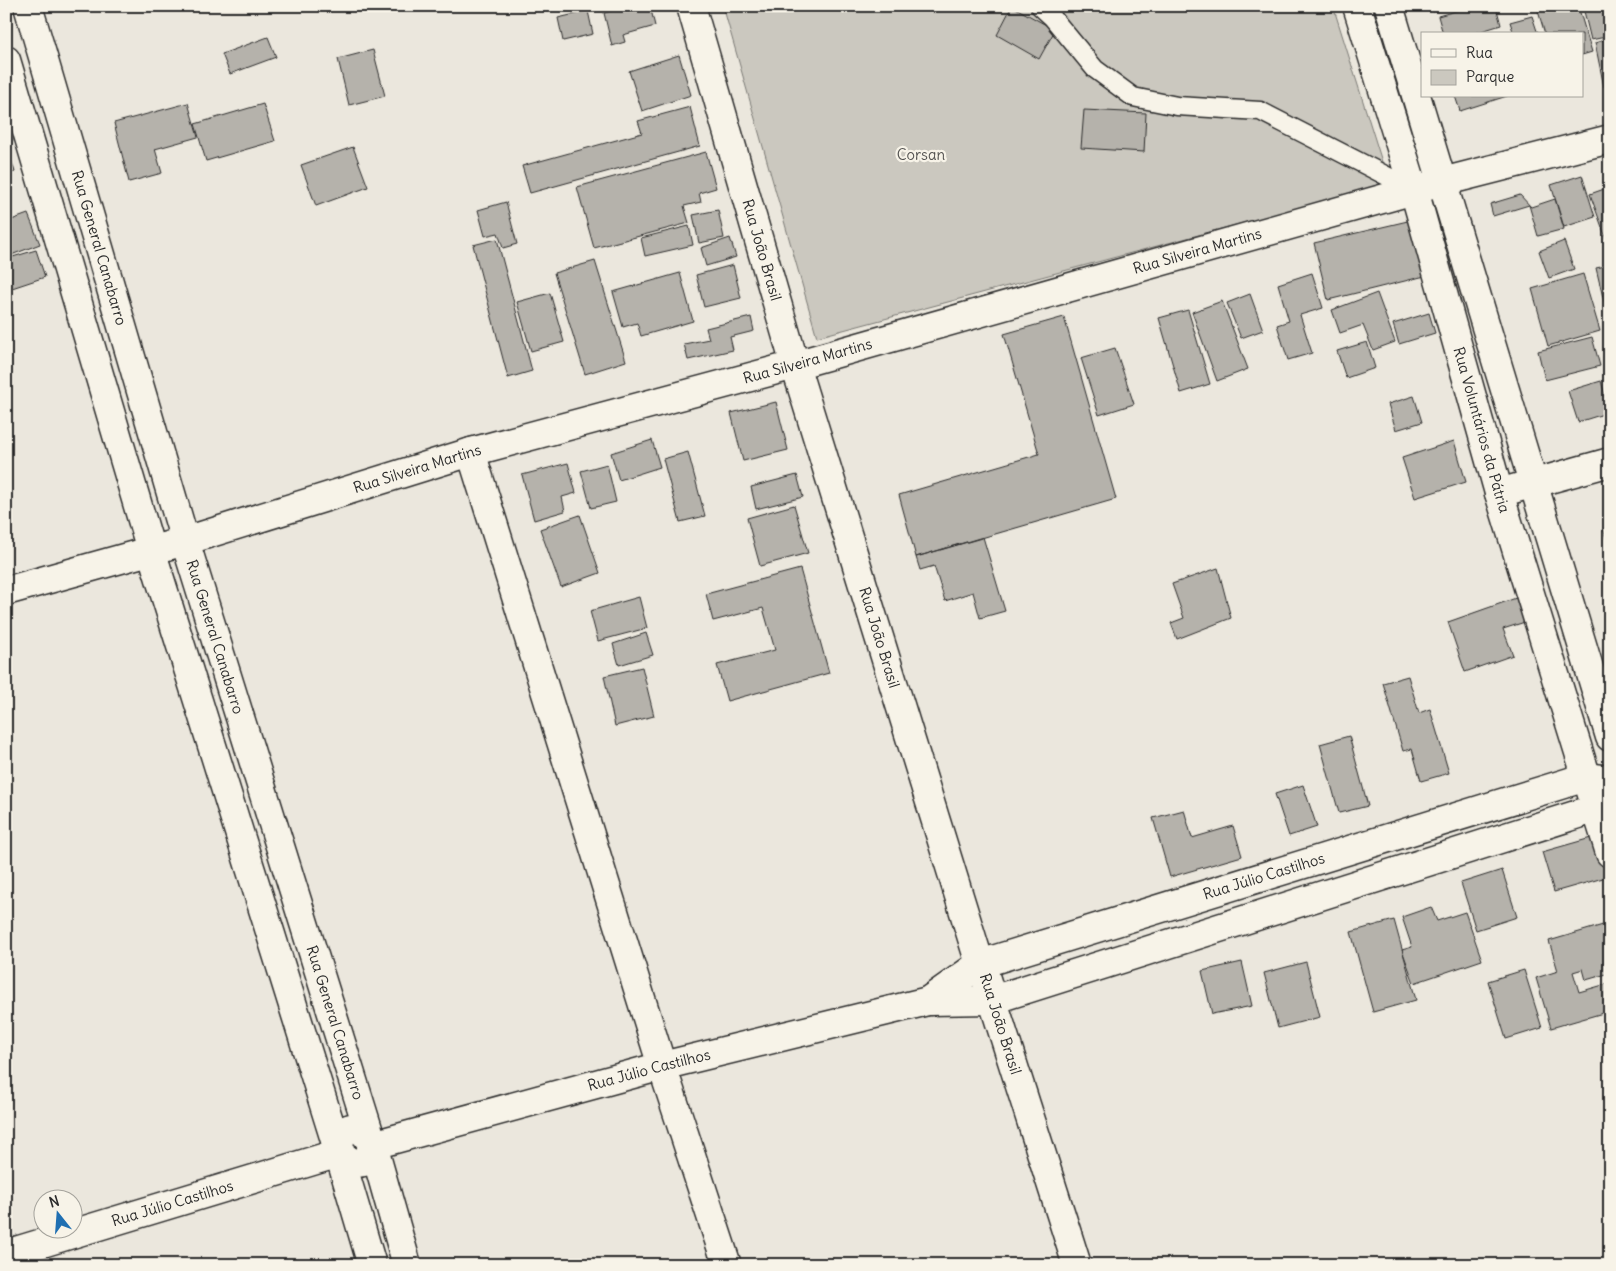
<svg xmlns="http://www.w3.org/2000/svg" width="1616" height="1271" viewBox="0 0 1616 1271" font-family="Delius,sans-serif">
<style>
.green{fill:#cbc8bf;stroke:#7b7a75}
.building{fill:#b5b2ab;stroke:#2b2b2b}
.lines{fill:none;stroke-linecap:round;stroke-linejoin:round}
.service-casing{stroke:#2b2b2b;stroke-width:21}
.minor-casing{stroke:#2b2b2b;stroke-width:31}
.tertiary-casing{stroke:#2b2b2b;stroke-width:31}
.secondary-casing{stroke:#2b2b2b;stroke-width:31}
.service{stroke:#f7f3e8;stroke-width:18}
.minor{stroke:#f7f3e8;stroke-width:28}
.tertiary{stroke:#f7f3e8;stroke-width:28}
.secondary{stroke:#f7f3e8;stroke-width:28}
.labels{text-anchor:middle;stroke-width:4.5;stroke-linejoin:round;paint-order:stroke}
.park-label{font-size:15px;fill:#535250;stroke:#f7f3e8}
.street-label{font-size:15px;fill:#2b2b2b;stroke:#f7f3e8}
</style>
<rect width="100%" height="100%" fill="#ebe7dd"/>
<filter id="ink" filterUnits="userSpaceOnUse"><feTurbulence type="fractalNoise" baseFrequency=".02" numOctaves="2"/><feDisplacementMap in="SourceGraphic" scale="10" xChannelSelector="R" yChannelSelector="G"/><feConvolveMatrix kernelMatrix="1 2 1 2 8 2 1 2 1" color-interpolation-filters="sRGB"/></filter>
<g filter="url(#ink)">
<!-- green -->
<path class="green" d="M723 6H1333L1389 184 817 337Z"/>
<!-- building -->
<path class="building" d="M573 6H601L575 13Z
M629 6H650L655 26 623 35 625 42 612 46 604 13Z
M1012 6 1055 30 1039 59 997 35Z
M1431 6H1453L1433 12Z
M1473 6H1496L1501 25 1472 34H1443L1438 16Z
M1552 6H1578L1592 52 1582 55V34H1545L1538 11Z
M1610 6V36L1591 40 1583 7Z
M588 11 593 34 563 41 558 18Z
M1532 16 1538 34H1514L1510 22Z
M268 37 276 57 230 74 222 54Z
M1610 38V85L1604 87 1595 43Z
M373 50 385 96 349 105 338 59Z
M679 55 691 95 642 111 629 71Z
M1455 96H1507L1460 111Z
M188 103 198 137 155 149 162 173 129 182 114 123Z
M263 104 275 141 206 161 195 124Z
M690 107 700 146 530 193 522 166 642 133 638 121Z
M1084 110 1146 113 1144 152 1081 148Z
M6 143 15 172 6 175Z
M353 147 368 187 316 206 301 165Z
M706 152 716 188 699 193 701 202 684 206 689 223 594 248 577 187Z
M1582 175 1595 217 1564 227 1551 185Z
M1610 187V240L1607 241 1590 194Z
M6 193 11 207 6 208Z
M1520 195 1531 207 1555 199 1564 229 1538 236 1529 205 1493 216 1490 204Z
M506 202 517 244 503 248 498 233 485 236 478 210Z
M718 210 724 238 699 243 693 215Z
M28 214 40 244 6 257V222Z
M1412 220 1425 276 1328 300 1314 243Z
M689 226 693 245 645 256 641 238Z
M730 238 736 257 706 266 701 248Z
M497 239 532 371 508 378 473 245Z
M1564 241 1574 269 1549 278 1539 251Z
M36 250 45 277 6 290V259Z
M595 261 626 361 585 374 554 273Z
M733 265 741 298 704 307 696 275Z
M1610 265V305L1605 306 1596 268Z
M680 273 693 321 641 336 637 323 623 327 613 292Z
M1312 273 1323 308 1300 315 1312 353 1288 360 1277 325 1289 321 1278 284Z
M1583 274 1600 331 1548 346 1532 289Z
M550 293 564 342 531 351 517 302Z
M1377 293 1395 342 1373 350 1363 325 1340 333 1332 310Z
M1250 294 1263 330 1241 338 1227 303Z
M1222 301 1248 369 1217 381 1192 312Z
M1188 310 1210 384 1181 393 1159 318Z
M1429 313 1435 333 1399 344 1393 324Z
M751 317 754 331 730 337 733 350 688 360 684 344 709 339 706 328Z
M1064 317 1116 499 916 557 899 495 1039 454 1004 334Z
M1592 337 1600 366 1545 380 1538 351Z
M1367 342 1375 368 1346 378 1337 351Z
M1115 348 1134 404 1099 415 1081 358Z
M1601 381 1610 412 1578 422 1568 391Z
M1414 396 1422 422 1396 430 1388 404Z
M776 402 788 450 743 461 731 413Z
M652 440 660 467 619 480 611 453Z
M1454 441 1466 482 1415 498 1402 458Z
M688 452 705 516 680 522 663 459Z
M568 463 576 493 562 497 565 511 534 520 522 475Z
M607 464 616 502 591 508 581 471Z
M797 475 803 497 756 509 751 487Z
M794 505 808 553 760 566 747 518Z
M580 515 600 573 561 587 540 529Z
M1610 527V550L1603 529Z
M983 537 1005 611 980 618 973 592 945 601 934 566 920 570 916 557Z
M1218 568 1231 618 1177 639 1171 623 1184 618 1172 584Z
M800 569 829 673 727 701 717 665 775 650 763 608 713 621 706 594Z
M639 597 647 628 598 641 590 611Z
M1516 598 1525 622 1503 629 1513 655 1465 672 1448 622Z
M646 633 653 655 619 665 613 644Z
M642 667 654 716 615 726 604 676Z
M1408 676 1419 713 1430 709 1449 773 1421 781 1412 749 1403 751 1383 683Z
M1349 736 1368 806 1339 813 1320 744Z
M1303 785 1317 827 1289 836 1275 794Z
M1184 810 1192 838 1233 826 1242 856 1170 877 1153 818Z
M1598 836 1610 876 1554 892 1542 852Z
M1502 870 1517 917 1476 930 1461 883Z
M1431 907 1437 921 1465 912 1482 960 1414 983 1402 950 1412 947 1402 917Z
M1394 920 1416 1000 1373 1012 1351 932Z
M1603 925 1610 948V973L1586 980 1583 969 1573 972 1579 992 1610 983V1011L1551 1028 1536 978 1558 971 1549 941Z
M1242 962 1252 1006 1212 1014 1202 971Z
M1306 962 1320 1017 1278 1028 1264 973Z
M1524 970 1542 1028 1506 1039 1488 981Z"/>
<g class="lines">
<!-- service casing -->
<g class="service-casing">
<path id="service" d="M1040 6 1052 17 1095 69 1133 97 1177 106 1260 111 1414 190"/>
</g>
<!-- minor casing -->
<g class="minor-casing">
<g id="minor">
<path d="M471 452 662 1066 727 1265"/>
<path d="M1499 493 1610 462"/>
<path id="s1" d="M6 591 185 541 471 452 795 365 1442 182 1610 139"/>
<path id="s2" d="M928 1001 980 964 1586 777 1610 780"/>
<path id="s3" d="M373 1145 662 1066 928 1001 992 1000 1610 804"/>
<path d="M339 1153C340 1137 339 1128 358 1127L366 1135 373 1145"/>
<path d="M339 1153C350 1161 353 1166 367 1161L373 1145"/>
<path id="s4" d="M6 1254 339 1153"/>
</g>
</g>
<!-- tertiary casing -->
<g class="tertiary-casing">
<g id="tertiary">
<path id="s5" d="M691 6 795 365 980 964 985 976 1077 1265"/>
<path id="s6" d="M1357 6 1414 190 1499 493 1610 853"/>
<path d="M1389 6 1610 737"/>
</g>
</g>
<!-- secondary casing -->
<g class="secondary-casing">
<g id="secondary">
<path id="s7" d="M28 6 185 541 373 1145 407 1265"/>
<path d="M6 60 151 550 339 1153 372 1265"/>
</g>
</g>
<!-- service -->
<use href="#service" class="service"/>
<!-- minor -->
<use href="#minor" class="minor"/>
<!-- tertiary -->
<use href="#tertiary" class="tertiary"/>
<!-- secondary -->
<use href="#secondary" class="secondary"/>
</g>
</g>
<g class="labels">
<!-- park labels -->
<g class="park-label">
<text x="921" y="160">Corsan</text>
</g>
<!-- street labels -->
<g class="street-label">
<text dy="5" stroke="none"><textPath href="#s7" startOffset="252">Rua General Canabarro</textPath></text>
<text dy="5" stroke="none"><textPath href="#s5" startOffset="254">Rua João Brasil</textPath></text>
<text dy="5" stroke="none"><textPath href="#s1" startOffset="1239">Rua Silveira Martins</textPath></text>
<text dy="5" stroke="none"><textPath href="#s1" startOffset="834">Rua Silveira Martins</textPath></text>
<text dy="5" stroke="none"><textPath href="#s6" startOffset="442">Rua Voluntários da Pátria</textPath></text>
<text dy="5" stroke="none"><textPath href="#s1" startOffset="429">Rua Silveira Martins</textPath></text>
<text dy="5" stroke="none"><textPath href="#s7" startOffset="658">Rua General Canabarro</textPath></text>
<text dy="5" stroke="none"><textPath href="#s5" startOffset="659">Rua João Brasil</textPath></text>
<text dy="5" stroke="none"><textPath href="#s2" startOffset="361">Rua Júlio Castilhos</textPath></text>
<text dy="5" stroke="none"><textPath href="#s7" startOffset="1062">Rua General Canabarro</textPath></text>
<text dy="5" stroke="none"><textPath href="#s5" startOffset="1064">Rua João Brasil</textPath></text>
<text dy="5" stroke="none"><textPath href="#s3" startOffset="286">Rua Júlio Castilhos</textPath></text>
<text dy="5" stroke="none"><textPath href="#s4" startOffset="174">Rua Júlio Castilhos</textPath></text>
</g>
</g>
<!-- margin -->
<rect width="1616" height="1271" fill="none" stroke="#f7f3e8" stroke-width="25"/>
<rect x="12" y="12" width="1591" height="1246" fill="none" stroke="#2b2b2b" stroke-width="2" filter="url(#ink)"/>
<!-- legend -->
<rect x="1421" y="32" width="162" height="65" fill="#f7f3e8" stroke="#a5a39c"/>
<rect x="1431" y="49" width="25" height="8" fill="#f7f3e8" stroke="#a5a39c"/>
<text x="1466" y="58" font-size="15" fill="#2b2b2b">Rua</text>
<rect x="1431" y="70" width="25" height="15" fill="#cbc8bf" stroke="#a5a39c"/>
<text x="1466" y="82" font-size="15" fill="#2b2b2b">Parque</text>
<!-- north arrow -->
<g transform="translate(58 1214) rotate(343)"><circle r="24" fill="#f7f3e8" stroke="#a5a39c"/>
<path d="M0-4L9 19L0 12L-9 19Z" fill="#1f6fb2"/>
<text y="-8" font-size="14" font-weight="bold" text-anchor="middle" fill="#2b2b2b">N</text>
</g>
</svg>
